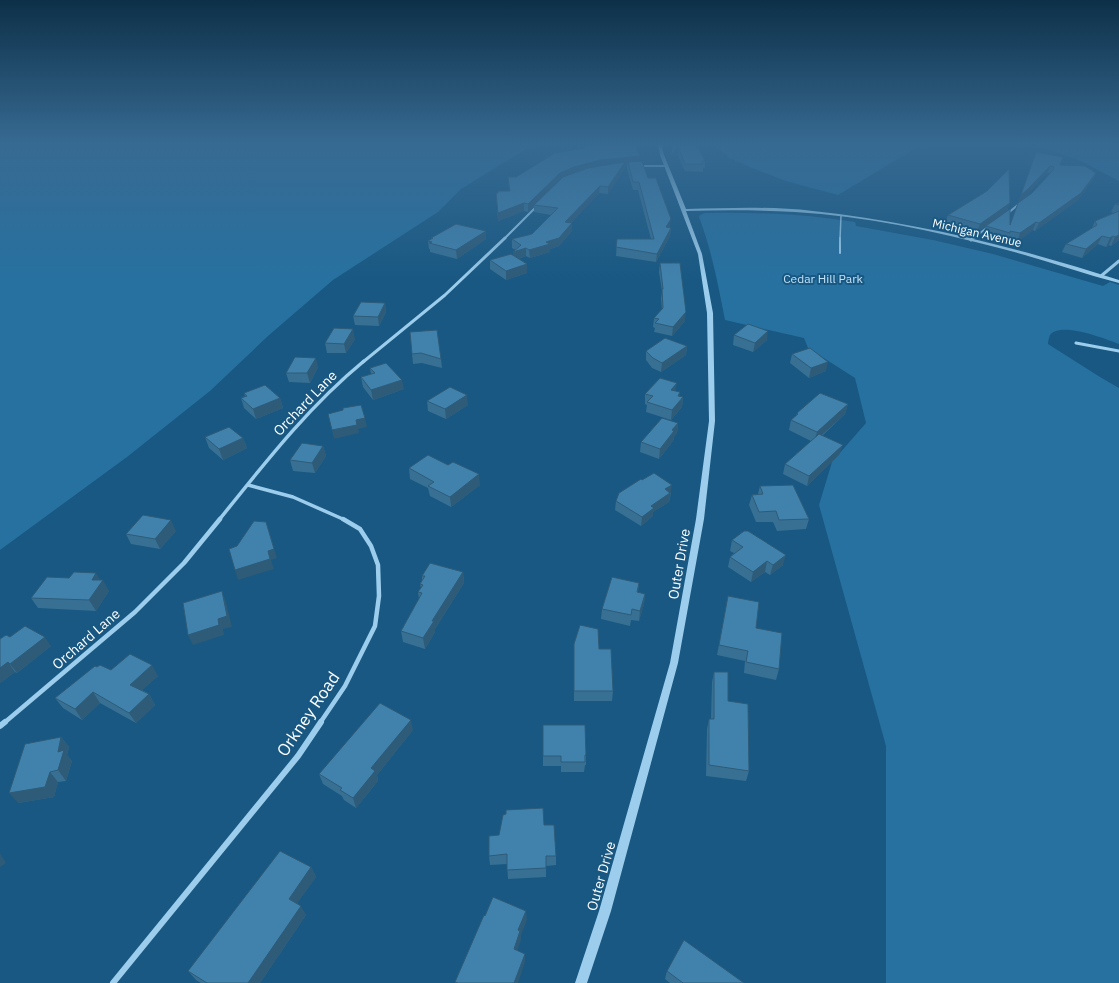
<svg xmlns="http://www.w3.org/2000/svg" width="1119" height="983" viewBox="0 0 1119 983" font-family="'IBM Plex Sans',sans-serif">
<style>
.green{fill:#2771a0}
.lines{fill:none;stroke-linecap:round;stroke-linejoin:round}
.service-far1{stroke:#9ccdec;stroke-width:1.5}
.service{stroke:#9ccdec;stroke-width:2}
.minor-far4{stroke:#9ccdec;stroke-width:2}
.minor-far3{stroke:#9ccdec;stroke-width:3}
.minor-far2{stroke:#9ccdec;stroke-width:3.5}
.minor-far1{stroke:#9ccdec;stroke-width:4.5}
.minor{stroke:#9ccdec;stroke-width:6}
.tertiary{fill:#9ccdec;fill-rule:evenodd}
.wall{fill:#387094}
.shaded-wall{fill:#2e5b78}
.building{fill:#4182ac;stroke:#2e5b78}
.labels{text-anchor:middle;stroke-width:4;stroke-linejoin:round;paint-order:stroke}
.far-street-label{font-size:12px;fill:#fff;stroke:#185882}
.far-park-label{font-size:12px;fill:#c1e3f9;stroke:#185882}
.street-label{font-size:14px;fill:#fff;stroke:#185882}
.near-street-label{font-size:17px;fill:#fff;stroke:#185882}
</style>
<rect width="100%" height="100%" fill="#185882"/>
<!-- green -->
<path class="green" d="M0 144H534L461 189 438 212 333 280 268 336 210 391 127 457 0 550Z
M713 144H928L916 148 838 195 786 181 745 165 730 158Z
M1023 144H1119V181L1081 161 1036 145Z
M705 213C756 212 805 214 855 222L856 226 933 240 993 254 1103 286 1110 282 1119 285V344C1105 339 1061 321 1050 335 1049 337 1048 342 1048 344L1100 377 1119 388V983H886V746L819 505 832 462 866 423 855 378 808 348 804 338 725 320C718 285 712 251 699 217L700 215Z"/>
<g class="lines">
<!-- service-far1 -->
<path class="service-far1" d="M840 239 841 216"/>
<!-- service -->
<path class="service" d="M840 253V238"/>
<!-- minor-far4 -->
<path class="minor-far4" d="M639 166H667
M1007 214 1020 203
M504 239 538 205
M972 239 988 227"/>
<!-- minor-far3 -->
<path class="minor-far3" d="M971 240 973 238
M1101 276 1119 261
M1076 343 1119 351
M363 362 445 295 505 238"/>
<!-- minor-far2 -->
<path class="minor-far2" d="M248 485 293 497 345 520
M219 520C264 464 308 407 364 361"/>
<!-- minor-far1 -->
<path class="minor-far1" d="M4 723 135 612 184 563 220 519
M320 723 345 686 375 626 379 596 378 565 371 546 360 529 343 519"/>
<!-- minor -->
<path class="minor" d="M0 726 5 722
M113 983 298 756 321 722"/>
<!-- tertiary -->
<path class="tertiary" d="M658 144H661L664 155 686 209C728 208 770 206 813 211 917 222 1019 248 1119 280V283C1080 273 1042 259 1003 249 935 231 865 216 795 212 759 210 723 210 686 211L702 254 713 313 715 421 704 519 678 663 611 911 587 983H575L599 911 670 663 696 519 709 421 707 313 698 254 660 155Z"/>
</g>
<!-- wall -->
<path class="wall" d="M672 144H696L705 161V168H703V172L685 171 677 154 669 164 673 144Z
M1036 152 1060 165 1096 173 1092 181 1078 200 1035 231 1033 230 1017 242 1008 239 1007 241 983 234 986 226 1010 224 1032 193 1050 173H1047L1025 197 1018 203Z
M555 153 639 161 648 178 670 227V228H671L670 236 656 262 616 256 617 239H651L638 190H633L627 169V165H625L624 169 608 194 599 193 571 223 572 231 559 246 550 249V252L530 258 526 256 518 259 527 264V273L506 280 490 269V260L514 256 513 252 516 250 512 248V239L532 234 551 215 534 212V206L528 212 524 211 498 221 496 193 509 191 508 177H516Z
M1010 203 1007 211 977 232 945 223 948 215Z
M1119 203V240L1111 246 1109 245 1106 247 1098 244 1082 258 1062 252 1066 244 1092 228 1095 221 1114 213 1111 212 1115 204Z
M431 238 486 239 457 259 430 252V249H429L428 241 431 239Z
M660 263 685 321 672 336 654 332 655 328 653 327 654 318 662 310 661 298 662 291 659 272Z
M385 303 386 312 379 326 355 325 353 316Z
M410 332 441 359 442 368 422 363 413 364Z
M734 335 767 340 753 352 733 345Z
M355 339 346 353H327L325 343Z
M687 346 686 355 661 372 652 368 646 360V351Z
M792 354 826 371 809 378 790 363Z
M318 367 310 383 289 382 286 373Z
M370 368 404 389 373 400 363 387 361 377 371 374Z
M676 391 680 396 683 397 682 407 671 420 646 412 647 405 645 404V394Z
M244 393 280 398 283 408 256 419 244 408 241 398 245 396Z
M427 401 468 405 446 419 428 411Z
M848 404 845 414 822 436 839 455 807 486 783 474 785 464 811 441 789 430 791 420 796 416 797 413Z
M678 423 677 433 674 437 673 441 659 459 640 452 641 442Z
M205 437 243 438 247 448 223 460 209 448Z
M323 446 326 456 315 473 293 471 290 460Z
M409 468 480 485 451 507 430 496 428 488 410 479Z
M642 480 671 493 669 502 653 512V516L641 526 615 510 616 501Z
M760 486 809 519 806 529 777 531 773 522H756L749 505 752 495 758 494Z
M176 531 160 549 131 544 126 534Z
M732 540 783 565 770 575 765 572 751 582 728 567 730 557 734 553 730 551Z
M463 572 464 583 435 629V632L425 649 403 642 401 631 419 599 418 592 421 588 420 584 422 580V576Z
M100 580 109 591 96 611 38 608 31 598Z
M639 583 638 592 645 594 644 604 639 621 631 620 630 626 601 619 602 609Z
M728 596 756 628 779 669 776 680 744 673 745 661 717 655Z
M10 637 51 646 17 673 15 672 0 683Z
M574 644 599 649 613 691 612 701H574Z
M97 667 111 670 158 676 142 690 149 694 155 705 136 723 100 703 82 720 63 708 55 698Z
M714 672 728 701 749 771 746 781 706 776 707 729 709 719H711L712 682Z
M413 730 377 775 378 781 356 808 344 800 342 796 323 784 319 774Z
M61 737 69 747 67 755 72 761 66 781 58 782 54 797 18 803Z
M586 755V765H585L584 772H561V766H543V756Z
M499 835 556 856V865L546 866V877L508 879 507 864 490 865 489 856Z
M311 867 316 877 297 903 306 915 260 983H201L196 980 188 971Z
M667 971 744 983H670L665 979Z"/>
<!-- shaded-wall -->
<path class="shaded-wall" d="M678 147 677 154 669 164 670 157Z
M640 156 639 164 628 162 627 165H625L624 169 608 194V187L623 165 534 205V206L528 212V204L560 173 574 167 600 160Z
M1050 166 1047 173 1025 197 1018 203 1021 195Z
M1096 173 1092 181 1078 200 1035 231 1039 223Z
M600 186 599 193 565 230V222Z
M524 203V211L498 221V213Z
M1010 203 1007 211 977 232 980 224Z
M671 219 670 227 666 235V227Z
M1036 222 1033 230 1017 242 1020 233Z
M572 223V231L559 246 550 249V252L530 258 529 250 546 242Z
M671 228 670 236 656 262 657 254Z
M486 231V239L457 259 456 250Z
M1119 235V240L1111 246 1115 237Z
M1102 236 1098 244 1082 258 1086 249Z
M1113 236 1109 245 1106 247 1110 238Z
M526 248V256L514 260 513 252Z
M527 264V273L506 280V271Z
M385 303 386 312 379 326 378 317Z
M686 312 685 321 672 336 673 327Z
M353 329 355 339 346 353 344 344Z
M768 331 767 340 753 352 755 343Z
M687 346 686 355 661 372 662 363Z
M316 358 318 367 310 383 307 373Z
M828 362 826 371 809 378 811 368Z
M402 380 404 389 373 400 371 390Z
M677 383 675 393 671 390Z
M680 392 679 402 683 397 682 407 671 420 672 410 678 396Z
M467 395 468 405 446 419 445 409Z
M280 398 283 408 256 419 253 409Z
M848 404 845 414 814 442 817 432Z
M365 418 367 427 358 429 359 433 334 439 332 430 356 420Z
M678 423 677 433 674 437 673 441 659 459 660 449 672 430Z
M243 438 247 448 223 460 219 449Z
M843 445 839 455 807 486 809 476Z
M323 446 326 456 315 473 312 463Z
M479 474 480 485 451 507 450 497Z
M672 485 669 502 653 512V516L641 526 642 517 651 506 665 489Z
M171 520 176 531 160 549 155 539Z
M266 522 277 558 271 560 274 569 238 580 235 570Z
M786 555 783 565 770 575 773 565Z
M767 561 765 572 751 582 753 572Z
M463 572 464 583 435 629V632L425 649 423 638 432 621Z
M96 573 102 582 103 580 109 591 96 611 89 600 92 580Z
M222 591 226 602 232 627 223 629 224 635 193 645 188 635 218 619Z
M645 594 644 604 639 621 640 611Z
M45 637 51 646 17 673 10 664Z
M8 662 15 672 0 683V668Z
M152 665 158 676 137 695 130 685Z
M93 692 100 703 82 720 75 709Z
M149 694 155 705 136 723 129 713Z
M411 720 413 730 377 775 378 781 356 808 353 798 371 768Z
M61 737 69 747 67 755 72 761 66 781 58 770V752Z
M50 772 58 782 54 797 18 803 9 793Z
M0 853 6 863 0 867Z
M311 867 316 877 294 908 289 899Z
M301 906 306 915 260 983H248Z
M526 911 527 920 521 935V940L515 957 514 949 518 930Z
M525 954V962L518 983H514Z"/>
<!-- building -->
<path class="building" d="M585 144H635L640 156 600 160 574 167 560 173 528 204 524 203 498 213 496 193H498V191H510L508 177H516L555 153 584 148Z
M673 144H696L705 161H702L703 164H685L678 147 670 157Z
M1036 152 1063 157 1060 165 1085 166 1096 173 1081 193 1039 223 1036 222 1020 233 1010 231V233L986 226 1010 209V225L1018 203 1032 193 1054 169 1053 166H1050L1028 189 1021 195Z
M642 161 648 178H656L671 219 666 227 671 228 657 254 616 247 617 239H654L639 182H633L628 162Z
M625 162 608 187 600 186 565 222 572 223 559 238 546 242 550 244 529 250 526 248 513 252 521 245 512 239 532 234 558 208 534 205 563 177 588 168Z
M1009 169 1010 203 980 224 948 215 987 191Z
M1119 203V205L1115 204Z
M1119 211V235L1115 237 1113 236 1110 238 1102 236 1086 249 1066 244 1097 225 1095 221Z
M456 224 486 231 456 250 429 243 432 242 428 241 433 238H431Z
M511 254 527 264 506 271 490 260Z
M660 263H680L686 312 673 327 655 323 659 319 654 318 663 308 662 289H663Z
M361 302 385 303 378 317 353 316Z
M748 324 768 331 755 343 734 335Z
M334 328 353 329 344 344 325 343Z
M437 330 441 359 421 353 412 354 410 332Z
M665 338 687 346 662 363 653 358 646 351Z
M810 348 828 362 811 368 792 354Z
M295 357 316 358 307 373H286Z
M386 363 402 380 371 390 361 377 375 373 370 368Z
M660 378 677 383 671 390 680 392 678 396 683 397 672 410 647 402 653 396 645 394Z
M265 385 280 398 253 409 241 398 247 396 244 393Z
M450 387 467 395 445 409 427 401Z
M820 393 848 404 817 432 791 420 798 414 797 413Z
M361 405 365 418 356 420 357 425 332 430 328 414 343 410V408Z
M662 418 678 423 672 430 674 431 660 449 641 442Z
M229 427 243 438 219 449 205 437Z
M819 434 843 445 809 476 785 464Z
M302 443 323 446 312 463 290 460Z
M428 455 448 465 453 462 479 474 450 497 428 486 434 482 409 468Z
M654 473 672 485 665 489 670 493 651 506 654 508 642 517 616 501 619 493 641 479 642 480Z
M793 485 809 519 779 520 776 511 759 512 752 495 763 494 760 486Z
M143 515 171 520 155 539 126 534Z
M254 521 266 522 274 549 268 551 270 559 235 570 229 549 237 546Z
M744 531H748L786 555 773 565 767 561 753 572 730 557 743 547 732 540Z
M430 563 463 572 432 621H434L423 638 401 631 422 593 418 592 423 585 420 584 425 576H422Z
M74 572 96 573 92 580H103L89 600 31 598 47 577 69 578Z
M612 577 639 583 637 592 645 594 640 611 632 609 631 615 602 609Z
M222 591 227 616 218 619 219 625 188 635 183 603Z
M728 596 759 602 756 628 782 633 779 669 746 662 748 651 719 645Z
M580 625 598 629 599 649H611L613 691H574V644Z
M25 626 45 637 10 664 8 662 0 668V639L6 635 10 637Z
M130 654 152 665 130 685 149 694 129 713 93 692 75 709 55 698 95 666 97 667 100 665 111 670Z
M714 672H728V701L748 704 749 771 709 765V719H714Z
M380 703 411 720 371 768 375 771 353 798 340 790 342 788 319 774Z
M543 725H585L586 755H585V762H561V756H543Z
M61 737 58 752 64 750 58 770 50 772 45 787 9 793 25 744Z
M543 808 544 825H554L556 856H546V868L507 870V854L489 856V836L499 835 503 815 506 814V810Z
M280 851 311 867 289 899 301 906 248 983H207L188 971Z
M493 897 526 911 518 930 520 931 514 949 525 954 514 983H458L455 982 484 915 485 916Z
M684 940 744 983H683L667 971Z"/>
<!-- sky -->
<linearGradient id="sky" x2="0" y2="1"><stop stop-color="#0d3048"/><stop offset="0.51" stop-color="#376a92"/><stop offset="1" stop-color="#376a92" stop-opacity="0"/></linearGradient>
<rect width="1119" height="281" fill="url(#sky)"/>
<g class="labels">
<!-- far-street labels -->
<g class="far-street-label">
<text transform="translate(977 233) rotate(13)" y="4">Michigan Avenue</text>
</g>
<!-- far-park labels -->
<g class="far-park-label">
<text x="823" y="283">Cedar Hill Park</text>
</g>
<!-- street labels -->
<g class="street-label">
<text transform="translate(305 403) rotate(-46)" y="5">Orchard Lane</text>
<text transform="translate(679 564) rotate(-80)" y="5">Outer Drive</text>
<text transform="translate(86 639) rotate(-41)" y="5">Orchard Lane</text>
<text transform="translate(601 876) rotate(-74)" y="5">Outer Drive</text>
</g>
<!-- near-street labels -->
<g class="near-street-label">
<text transform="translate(308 714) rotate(-56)" y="6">Orkney Road</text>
</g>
</g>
</svg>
